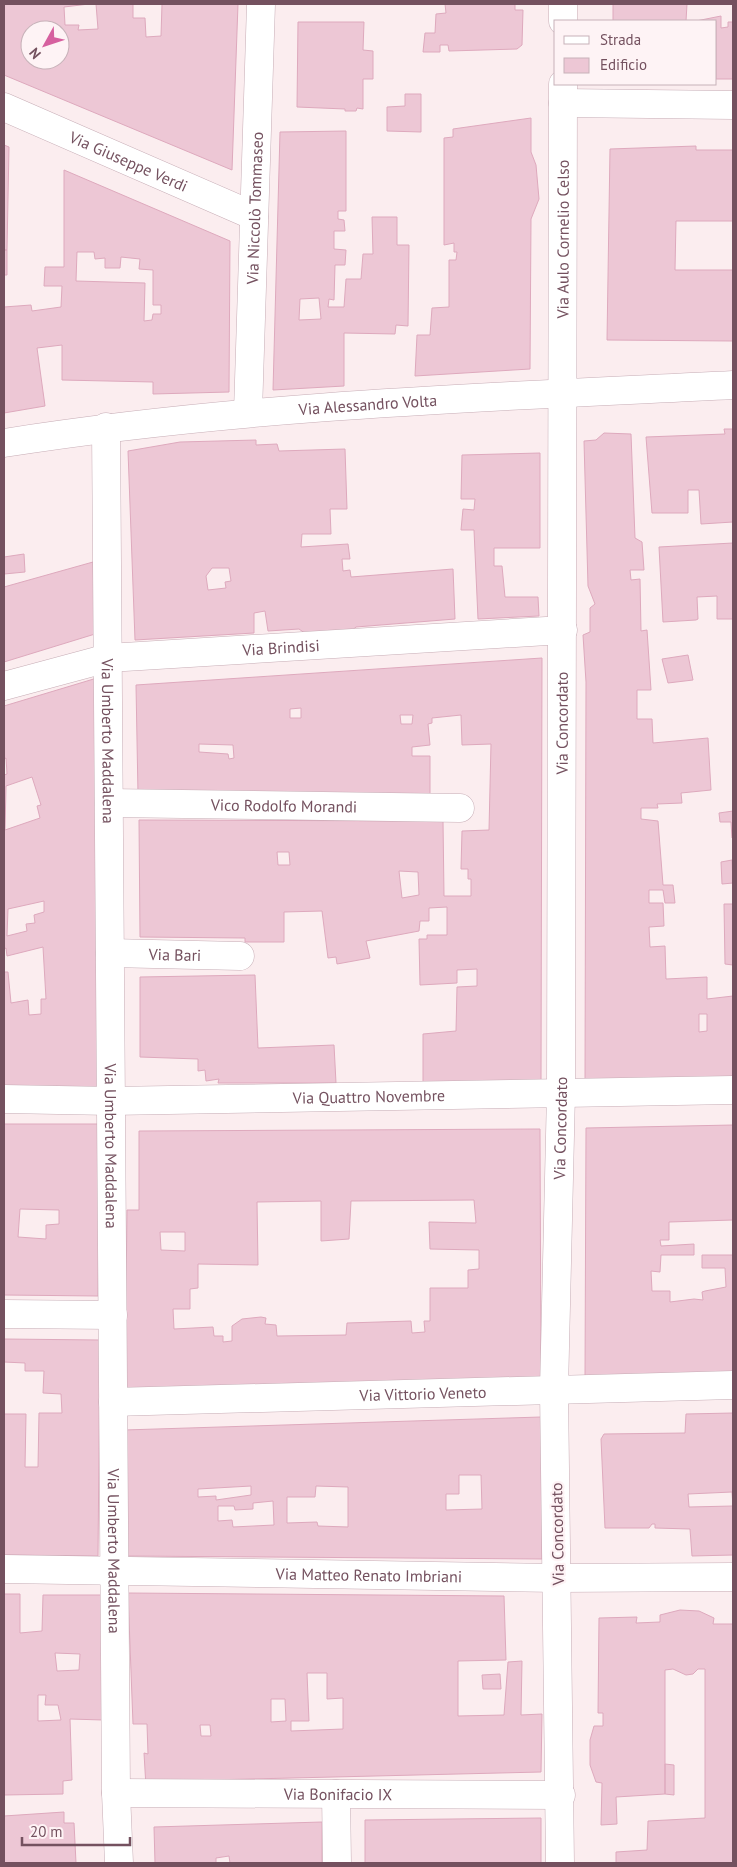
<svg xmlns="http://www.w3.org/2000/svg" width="737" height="1867" viewBox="0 0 737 1867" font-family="'PT Sans',sans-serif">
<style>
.building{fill:#edc7d5;stroke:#dea9bd;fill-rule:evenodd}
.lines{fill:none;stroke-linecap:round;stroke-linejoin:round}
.minor-casing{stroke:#c7adb6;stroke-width:29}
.tertiary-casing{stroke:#c7adb6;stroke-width:29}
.minor{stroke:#fff;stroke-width:28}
.tertiary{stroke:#fff;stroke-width:28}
.labels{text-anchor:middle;stroke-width:4.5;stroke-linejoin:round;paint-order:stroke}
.street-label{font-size:16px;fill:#74515f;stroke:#fef3f5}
</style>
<rect width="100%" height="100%" fill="#fbedef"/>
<!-- building -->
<path class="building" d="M4 4H89L64 7 65 25H79L78 30 98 29 96 4H133V18H145L146 37 161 36 162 4H238L232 170 4 75ZM30 30H60V60H30Z
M445 4H515V10H523L522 45 517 49 449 51 448 45H440V52H423L425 33H435L436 14 446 13Z
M613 4H687L686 21H613Z
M721 16V28L728 27V22H733V79H716V21H696Z
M298 22H364L363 50 373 51V79H363V109L357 108 356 111H345V109L297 107Z
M405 94H421V132L387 131V107L405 106Z
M531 118V152L536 165 539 199 531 219 530 369 415 376 417 335H430L432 308 449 307V260H456L457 252H454V243L444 245V138L453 137V129Z
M346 131V211H338V219L344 220 345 231H334V249L346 250 345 265H335L334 300 329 299 328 307H344L346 279H361L363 254H373L372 217H397V245H409L408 326 396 325 395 334 344 333V386L273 390 280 132ZM319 298 321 319 299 320 300 299Z
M4 145 9 147 7 250H4Z
M696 146V150H733V221H676L675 270H733V341L607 340 610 149Z
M64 170 230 241 229 392 153 394V382L62 380V345L37 348 45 406 4 413V307L31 305 32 311 61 307 62 286H44L45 267H64ZM77 252H94L95 259 105 258V268H120L121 257 140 259 139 269 153 270V305H161V314H153L152 320 144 321 145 283 76 281Z
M4 250H7V275H4Z
M724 429H733V522L701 524 699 490H688V513H652L646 437 725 434Z
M604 433 631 434 635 538 642 542 644 570H630L631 580 640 579 641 631 647 630 651 690H637V719H652L653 743 708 738 711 790 681 793 682 803 657 804 658 808H641V819L658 821 663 885H673L675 903H665L663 890H649V903H663L664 926 649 927 650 947 665 946 666 979 707 977V999L733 996V1081L585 1083 586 682 583 635 590 632V608L595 604 588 586 584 441 596 440ZM699 1014H707V1031L699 1032Z
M256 440V445L277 444 279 451 345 449 347 509H330L331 534H302L301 547 348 544 350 559H342L343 571 350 570 351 577 453 569 455 619 356 627 349 633 306 634 299 629 268 631 265 611 254 613V633L135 640 128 451 180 442ZM212 568H229L231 581 225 582 226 588 208 590 206 576Z
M540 453V548H494V566H502L505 597H538L539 616 478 619 474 530H461L463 509 474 510 475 499H461L462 455Z
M733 543V619H717V596L697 597 698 619 696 620 663 622 659 547Z
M24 554 25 572 4 574V587L93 562 95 634 4 662V557Z
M688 655 693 680 668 683 662 659Z
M542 658 541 1084H423V1034L456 1031 457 987 477 986V969L457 970V983L420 985 419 939H427V935H447V907L429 908V921H420L419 931 366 941 370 958 337 964 336 957 328 958 322 911 284 912V942H245V938L140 937 139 820 443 821 444 896H471V879H468V869H461L462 831 489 830 491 744 462 745 461 715 432 718V723L428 724 430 745 412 747V756H430V794H138L136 685ZM301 708V718H290V709ZM400 715H413L412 724H401ZM199 744 233 745 234 758 229 759 228 754 199 752ZM277 852H289L290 865H278ZM399 871 418 872 419 895 402 898Z
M97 678 101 1091 4 1090V972H8L11 1003 28 1000 29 1015 41 1014V999H46L43 947 7 956 6 948 4 949V775L7 774 6 758 4 759V706ZM32 777 41 805 37 806 40 818 5 830 6 786ZM44 901V912L34 915 35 923 26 924 27 931 7 936 8 909Z
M733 811V838H732L731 822H720L719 813Z
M732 860 733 883 722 884 721 862Z
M724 904H733V965L725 964Z
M255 975 258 1048 334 1045 336 1083H218L219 1079 206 1081 205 1070 198 1071V1059L140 1057V977Z
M4 1124H100L98 1296 4 1295ZM20 1209 59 1210V1224L46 1225V1239L18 1237Z
M733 1125V1220L669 1222V1240H660L661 1246 694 1244V1255H661L660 1272 651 1271 652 1291H670V1302L694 1299 703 1300 702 1292 705 1291 726 1287 725 1268H702V1255H733V1374L585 1377 586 1128Z
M540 1129 541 1380 125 1390 127 1210H139V1131ZM474 1200 476 1223 429 1222 430 1249 479 1250V1269L468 1270V1288H430V1321H424L425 1332 412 1333 411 1321 347 1323 346 1335 277 1336 276 1325 265 1324 266 1318 261 1317 242 1319 232 1326V1341L223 1342V1336H214L213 1327 174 1329 173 1309H190V1289L198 1288V1264L258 1265 257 1202 321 1201V1241L349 1239 351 1201ZM160 1232H185V1251L161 1250Z
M4 1339 100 1340 98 1556 4 1555V1414H26L25 1467H38L39 1413H62L61 1394 43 1393 44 1371H25V1363L4 1362Z
M733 1413V1555L692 1556 690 1529 655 1528V1524H652L649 1528H605L601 1439 604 1434 685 1433 686 1414ZM732 1492 733 1506 689 1507 688 1494Z
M541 1417 542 1559 125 1556 124 1430ZM459 1475H481L482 1509 446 1510V1494H459ZM251 1486V1495L216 1500V1496L198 1497V1489ZM316 1486 348 1487V1527L318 1526 317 1522 287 1523V1497H315ZM273 1501 274 1525 233 1527 232 1520 218 1521V1506H234L235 1510 253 1509V1503Z
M128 1593 504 1596 506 1660 458 1661V1716L504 1715 508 1662 522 1661 521 1715 542 1714 541 1772 168 1781 146 1787 144 1753 148 1754 147 1724H133ZM307 1673H327V1699L343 1698V1729L291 1731V1721H309ZM271 1699H285L286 1721 271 1722ZM200 1725H210L211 1736H201Z
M4 1594H20V1633L42 1631 43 1595H101L103 1720 70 1719 72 1780 63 1781V1794L4 1795ZM55 1653 80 1654 79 1670 57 1671ZM38 1695H46L45 1705H58L61 1720 38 1721Z
M680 1610 699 1611 714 1618 713 1624H733V1863H616V1852L647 1850 648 1821 705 1818V1669H698L693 1674 686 1675 673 1669 665 1670V1794L616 1797 617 1824 601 1825 602 1783 596 1782 590 1765V1740L594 1726H603V1713H598L599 1618 637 1617 636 1623 660 1622V1615Z
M500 1674 501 1689H483L482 1675Z
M665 1764 674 1765V1795L665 1794Z
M64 1812V1823H74L76 1863H4V1816Z
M541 1818V1863H365V1820Z
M322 1822V1863H230L229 1856 216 1858V1863H155L154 1827Z"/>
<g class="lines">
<!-- minor casing -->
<g class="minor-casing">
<g id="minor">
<path d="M563 21V4"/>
<path d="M563 103 733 105"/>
<path id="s1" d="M4 107 254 216"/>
<path id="s2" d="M248 412 261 4"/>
<path id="s3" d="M106 427 116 1793 119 1863"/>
<path id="s4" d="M4 686 108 658 563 630"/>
<path id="s5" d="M109 803 460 808"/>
<path id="s6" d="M110 953 240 956"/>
<path id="s7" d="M4 1099 111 1101 733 1090"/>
<path d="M4 1314 113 1315"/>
<path id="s8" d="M113 1402 733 1385"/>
<path id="s9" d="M4 1569 557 1578 733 1577"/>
<path id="s10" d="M116 1793 561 1795"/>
<path d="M336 1794 337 1863"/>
<path id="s11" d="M560 1863 554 1390 561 1093 563 84"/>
</g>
</g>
<!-- tertiary casing -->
<g class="tertiary-casing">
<g id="tertiary">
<path id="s12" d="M4 443C245 405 490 397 733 385"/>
</g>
</g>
<!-- minor -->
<use href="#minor" class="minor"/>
<!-- tertiary -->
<use href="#tertiary" class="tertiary"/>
</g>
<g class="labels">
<!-- street labels -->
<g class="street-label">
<text dy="6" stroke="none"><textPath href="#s1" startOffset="136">Via Giuseppe Verdi</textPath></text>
<text dy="6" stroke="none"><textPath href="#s2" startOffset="204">Via Niccolò Tommaseo</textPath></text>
<text dy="6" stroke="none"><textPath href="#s11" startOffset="1624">Via Aulo Cornelio Celso</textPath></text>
<text dy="6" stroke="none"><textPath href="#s12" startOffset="366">Via Alessandro Volta</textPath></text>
<text dy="6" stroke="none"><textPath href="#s4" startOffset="281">Via Brindisi</textPath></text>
<text dy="6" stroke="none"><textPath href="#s11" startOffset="1140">Via Concordato</textPath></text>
<text dy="6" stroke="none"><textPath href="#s3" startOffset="314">Via Umberto Maddalena</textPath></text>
<text dy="6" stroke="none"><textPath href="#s5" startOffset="175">Vico Rodolfo Morandi</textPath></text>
<text dy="6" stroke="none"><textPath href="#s6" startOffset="65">Via Bari</textPath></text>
<text dy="6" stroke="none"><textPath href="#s7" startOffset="365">Via Quattro Novembre</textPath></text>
<text dy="6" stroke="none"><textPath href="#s11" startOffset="735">Via Concordato</textPath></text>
<text dy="6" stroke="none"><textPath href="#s3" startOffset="719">Via Umberto Maddalena</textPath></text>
<text dy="6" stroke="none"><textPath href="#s8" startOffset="310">Via Vittorio Veneto</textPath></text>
<text transform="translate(557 1534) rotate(-91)" y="6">Via Concordato</text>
<text dy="6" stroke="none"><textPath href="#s3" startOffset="1124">Via Umberto Maddalena</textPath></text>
<text dy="6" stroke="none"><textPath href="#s9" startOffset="365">Via Matteo Renato Imbriani</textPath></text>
<text dy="6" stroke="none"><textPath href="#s10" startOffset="222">Via Bonifacio IX</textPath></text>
</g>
</g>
<!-- border -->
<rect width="737" height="1867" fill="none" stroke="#74515f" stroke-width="10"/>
<!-- legend -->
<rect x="554" y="20" width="162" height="65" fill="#fef3f5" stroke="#c7b2b9"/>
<rect x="564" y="36" width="25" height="8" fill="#ffffff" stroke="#c7b2b9"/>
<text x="600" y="45" font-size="15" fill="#74515f">Strada</text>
<rect x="564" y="58" width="25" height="15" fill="#edc7d5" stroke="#c7b2b9"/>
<text x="600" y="70" font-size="15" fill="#74515f">Edificio</text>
<!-- north arrow -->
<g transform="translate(45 45) rotate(230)"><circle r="24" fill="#fef3f5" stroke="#c7b2b9"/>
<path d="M0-4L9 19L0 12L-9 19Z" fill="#d6609f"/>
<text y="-8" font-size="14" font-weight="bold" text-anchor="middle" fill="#74515f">N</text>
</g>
<!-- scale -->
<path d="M22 1837v8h108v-8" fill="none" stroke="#74515f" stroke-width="2.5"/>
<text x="30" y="1837" font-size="15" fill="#74515f" stroke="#fef3f5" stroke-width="4" paint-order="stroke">20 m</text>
</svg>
